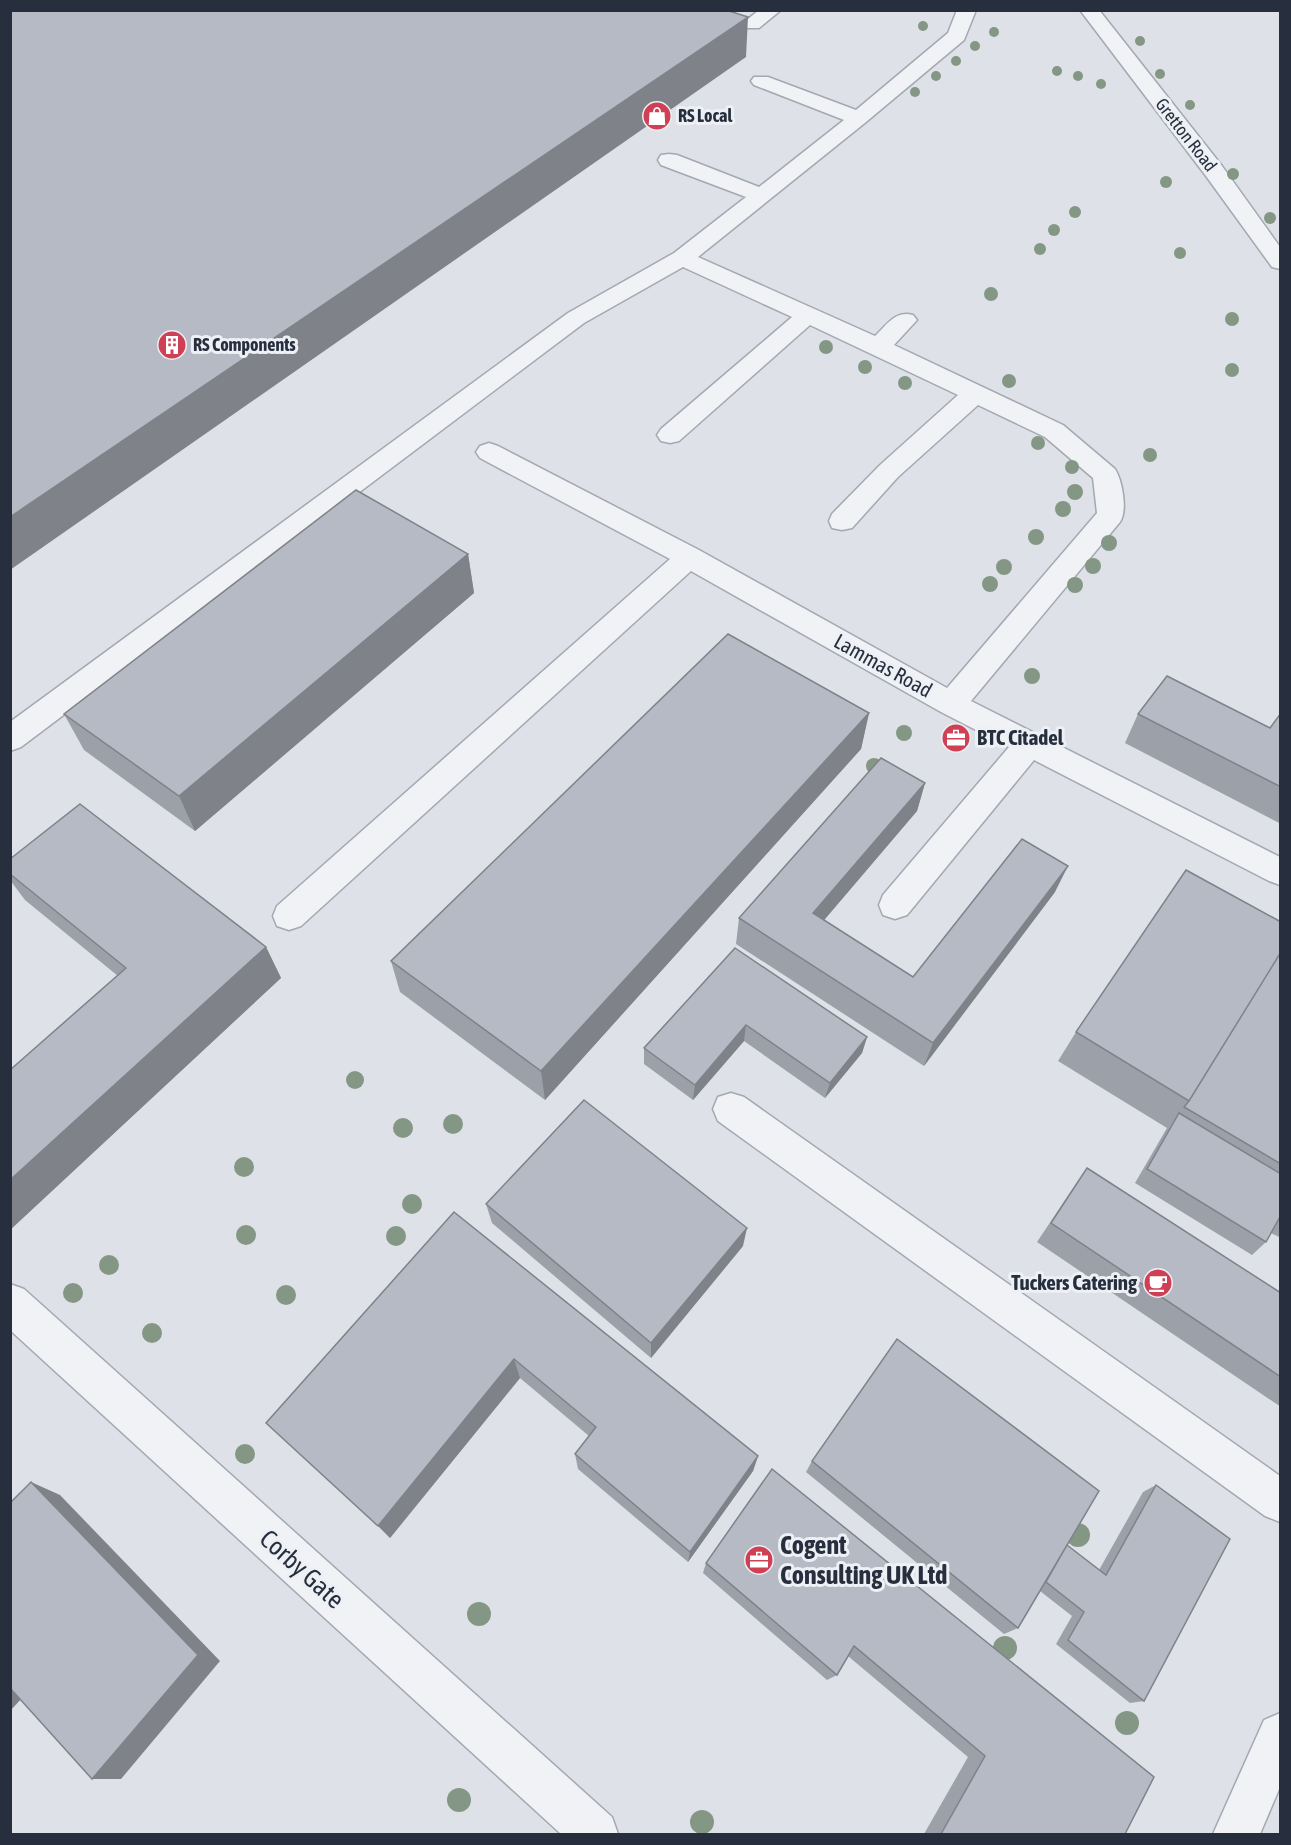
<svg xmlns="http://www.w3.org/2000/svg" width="1291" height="1845" viewBox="0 0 1291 1845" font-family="'Asap Condensed',sans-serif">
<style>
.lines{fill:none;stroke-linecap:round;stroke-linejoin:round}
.minor-casing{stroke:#a3a8b1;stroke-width:3}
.minor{fill:#f0f2f6;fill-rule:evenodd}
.tree{fill:#849785}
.wall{fill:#9ca0a9}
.shaded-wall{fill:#7f8289}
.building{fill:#b5bac4;stroke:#7f8289;stroke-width:1.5}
.labels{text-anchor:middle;stroke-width:6;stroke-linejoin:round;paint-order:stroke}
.far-poi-label{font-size:18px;font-weight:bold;fill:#272f3e;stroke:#edf0f5;text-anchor:start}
.far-street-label{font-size:18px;fill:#272f3e;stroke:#edf0f5}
.street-label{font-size:21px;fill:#272f3e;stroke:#edf0f5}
.poi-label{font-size:21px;font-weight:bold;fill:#272f3e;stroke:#edf0f5;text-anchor:start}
.near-poi-label{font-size:26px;font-weight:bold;fill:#272f3e;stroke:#edf0f5;text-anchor:start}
.near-street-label{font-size:26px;fill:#272f3e;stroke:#edf0f5}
</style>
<rect width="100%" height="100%" fill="#dee1e7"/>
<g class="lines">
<!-- minor casing -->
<g class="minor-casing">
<path id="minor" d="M759 10H781L759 28H745L742 24Z
M957 10H976L964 40 866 122 698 257 875 336C887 325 895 310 913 315L917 320 894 345 1063 425 1115 469C1122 480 1128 510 1120 522L971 701 1280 857V885L1269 881 1034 760 907 915 895 919 883 915 879 905 883 895 1009 747 941 712 691 571 301 926 289 930 277 926 273 916 277 906 670 559 480 458 476 452 480 446 489 443 498 446 699 550 947 688 1097 513 1093 478 1045 437 978 405 898 477 852 528 842 530 832 528 829 521 832 514 880 465 958 395 810 325 679 441 670 443 661 441 657 435 661 429 792 317 683 267 584 323 21 747 10 751V722L568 313 674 253 746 197 661 165 658 160 661 155 669 154 677 155 759 187 844 120 754 85 751 81 754 77H768L856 110 948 33Z
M1080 10H1099L1222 166 1280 247V269L1272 267 1206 176Z
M731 1093 744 1097 1280 1476V1522L1265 1516 718 1121 713 1109 718 1097Z
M10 1284 24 1289 612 1817 618 1834H561L10 1330Z
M1280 1713V1787L1260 1834H1213L1264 1720Z"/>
</g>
<!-- minor -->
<use href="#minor" class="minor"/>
</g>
<!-- trees -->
<g class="tree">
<circle cx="923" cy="26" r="5"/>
<circle cx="994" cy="32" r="5"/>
<circle cx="1140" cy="41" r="5"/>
<circle cx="975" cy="46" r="5"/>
<circle cx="956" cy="61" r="5"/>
<circle cx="1057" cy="71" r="5"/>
<circle cx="1160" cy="74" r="5"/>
<circle cx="936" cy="76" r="5"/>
<circle cx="1078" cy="76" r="5"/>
<circle cx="1101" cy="84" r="5"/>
<circle cx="915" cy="92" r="5"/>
<circle cx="1190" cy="105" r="5"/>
<circle cx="1233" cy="174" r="6"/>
<circle cx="1166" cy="182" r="6"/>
<circle cx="1075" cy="212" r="6"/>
<circle cx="1270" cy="218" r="6"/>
<circle cx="1054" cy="230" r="6"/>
<circle cx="1040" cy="249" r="6"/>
<circle cx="1180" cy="253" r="6"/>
<circle cx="991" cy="294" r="7"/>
<circle cx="1232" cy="319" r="7"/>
<circle cx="826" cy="347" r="7"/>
<circle cx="865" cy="367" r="7"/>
<circle cx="1232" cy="370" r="7"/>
<circle cx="1009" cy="381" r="7"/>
<circle cx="905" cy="383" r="7"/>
<circle cx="1038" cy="443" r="7"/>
<circle cx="1150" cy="455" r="7"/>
<circle cx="1072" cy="467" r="7"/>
<circle cx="1075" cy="492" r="8"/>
<circle cx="1063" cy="509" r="8"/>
<circle cx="1036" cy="537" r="8"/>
<circle cx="1109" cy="543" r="8"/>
<circle cx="1093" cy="566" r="8"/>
<circle cx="1004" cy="567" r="8"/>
<circle cx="990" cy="584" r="8"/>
<circle cx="1075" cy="585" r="8"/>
<circle cx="1032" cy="676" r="8"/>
<circle cx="904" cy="733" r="8"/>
<circle cx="874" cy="766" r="8"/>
<circle cx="355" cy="1080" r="9"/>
<circle cx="453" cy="1124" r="10"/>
<circle cx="403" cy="1128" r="10"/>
<circle cx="244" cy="1167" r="10"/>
<circle cx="412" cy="1204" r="10"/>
<circle cx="246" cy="1235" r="10"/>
<circle cx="396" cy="1236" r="10"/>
<circle cx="109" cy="1265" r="10"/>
<circle cx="73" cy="1293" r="10"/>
<circle cx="286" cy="1295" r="10"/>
<circle cx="152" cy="1333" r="10"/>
<circle cx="245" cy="1454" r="10"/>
<circle cx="1078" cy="1535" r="12"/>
<circle cx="479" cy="1614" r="12"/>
<circle cx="1005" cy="1648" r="12"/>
<circle cx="1127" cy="1723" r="12"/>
<circle cx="459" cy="1800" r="12"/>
<circle cx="702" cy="1822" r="12"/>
</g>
<!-- wall -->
<path class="wall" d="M468 554 474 593 195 831 84 750 64 714Z
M869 713 861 749 545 1100 400 992 391 961Z
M1281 713V824L1125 743 1138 714 1270 728Z
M925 783 917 811 824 920 913 977 1055 892 924 1066 736 944 739 918Z
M10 859 266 947 281 978 10 1230V1070L118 976 25 900 10 880Z
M1281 922V1238L1271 1233 1266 1242 1252 1255 1135 1183 1167 1128 1058 1061 1076 1032Z
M735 948 867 1037 862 1053 825 1098 744 1041 693 1100 644 1064V1048Z
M1087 1168 1281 1293V1407L1037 1242 1073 1188Z
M486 1204 743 1246 651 1358 492 1223Z
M454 1212 758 1456 753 1471 688 1562 578 1469 575 1454 589 1436 520 1378 390 1538Z
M812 1461 1067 1545 1099 1570 1143 1492 1156 1485 1144 1701 1130 1703 1056 1644 1072 1616 1040 1591 1018 1628 1004 1634 806 1472Z
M772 1469 1125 1834H924L968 1757 848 1656 837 1675 827 1680 703 1573 706 1563Z"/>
<!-- shaded-wall -->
<path class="shaded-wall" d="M698 10H738L697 42Z
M748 17 746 57 10 570V517Z
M468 554 474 593 195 831 179 796Z
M869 713 861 749 545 1100 541 1071Z
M925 783 917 811 808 939 813 913Z
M1068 866 1055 892 924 1066 933 1043Z
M266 947 281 978 10 1230V1180Z
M746 1025 744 1041 693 1100 695 1085Z
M867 1037 862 1053 825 1098 830 1083Z
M747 1228 743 1246 651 1358V1343Z
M514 1359 520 1378 390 1538 378 1526Z
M758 1456 753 1471 688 1562 690 1552Z
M31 1482 60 1495 220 1661 121 1779H92Z
M10 1680 35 1684 10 1711Z"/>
<!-- building -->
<path class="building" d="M10 10H726L748 17 10 517Z
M356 490 468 554 179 796 64 714Z
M728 634 869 713 541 1071 391 961Z
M1167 676 1270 728 1281 713V787L1138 714Z
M881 758 925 783 813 913 913 977 1022 839 1068 866 933 1043 739 918Z
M80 804 266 947 10 1180V1070L126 968 10 874V859Z
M1186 870 1281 922V952L1189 1101 1076 1032Z
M735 948 867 1037 830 1083 746 1025 695 1085 644 1048Z
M1281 952V1164L1184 1107 1189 1101Z
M584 1100 747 1228 651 1343 486 1204Z
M1179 1113 1281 1174V1215L1266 1242 1147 1169Z
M1087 1168 1281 1293V1377L1051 1223Z
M454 1212 758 1456 690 1552 575 1454 596 1427 514 1359 378 1526 266 1423Z
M897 1339 1099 1491 1018 1628 812 1461Z
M772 1469 1154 1777 1125 1834H941L985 1756 854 1646 837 1675 706 1563Z
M31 1482 198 1655 92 1779 10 1688V1503Z
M1156 1485 1230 1539 1144 1701 1068 1640 1084 1612 1046 1582 1067 1545 1106 1575Z"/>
<!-- icons -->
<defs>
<g id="shop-disc" transform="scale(1.5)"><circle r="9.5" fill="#cf4055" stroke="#edf0f5"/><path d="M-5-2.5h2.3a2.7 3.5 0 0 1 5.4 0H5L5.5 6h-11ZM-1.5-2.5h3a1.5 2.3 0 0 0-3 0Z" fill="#fff"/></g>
<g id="building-disc" transform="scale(1.5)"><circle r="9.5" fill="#cf4055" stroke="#edf0f5"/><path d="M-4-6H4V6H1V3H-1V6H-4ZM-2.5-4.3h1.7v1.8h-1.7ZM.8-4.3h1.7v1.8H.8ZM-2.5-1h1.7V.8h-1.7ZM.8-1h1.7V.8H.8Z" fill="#fff"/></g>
<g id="office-disc" transform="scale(1.5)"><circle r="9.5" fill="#cf4055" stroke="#edf0f5"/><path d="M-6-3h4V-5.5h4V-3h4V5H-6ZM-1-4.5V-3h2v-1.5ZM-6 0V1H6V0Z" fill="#fff"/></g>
<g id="cafe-disc" transform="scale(1.5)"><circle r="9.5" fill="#cf4055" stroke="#edf0f5"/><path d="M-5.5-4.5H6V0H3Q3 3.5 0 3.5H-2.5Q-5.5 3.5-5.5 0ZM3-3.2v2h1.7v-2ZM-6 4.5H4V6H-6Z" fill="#fff"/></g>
</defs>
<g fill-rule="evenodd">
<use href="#shop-disc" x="657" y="116"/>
<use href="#building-disc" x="172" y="345"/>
<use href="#office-disc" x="956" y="738"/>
<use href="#cafe-disc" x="1158" y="1283"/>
<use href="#office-disc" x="759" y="1560"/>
</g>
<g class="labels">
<!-- far-poi labels -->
<g class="far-poi-label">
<text x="678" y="122">RS Local</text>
<text x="193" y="351">RS Components</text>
</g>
<!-- far-street labels -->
<g class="far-street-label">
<text transform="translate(1186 135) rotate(52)" y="6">Gretton Road</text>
</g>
<!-- street labels -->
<g class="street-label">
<text transform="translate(883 666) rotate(29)" y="7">Lammas Road</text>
</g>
<!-- poi labels -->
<g class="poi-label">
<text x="977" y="745">BTC Citadel</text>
<text x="1137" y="1290" text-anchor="end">Tuckers Catering</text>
</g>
<!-- near-poi labels -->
<g class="near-poi-label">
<text x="780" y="1554">Cogent<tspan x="780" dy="30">Consulting UK Ltd</tspan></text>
</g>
<!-- near-street labels -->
<g class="near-street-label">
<text transform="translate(302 1569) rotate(42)" y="9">Corby Gate</text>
</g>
</g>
<!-- border -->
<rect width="1291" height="1845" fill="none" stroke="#272f3e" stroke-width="24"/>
</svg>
